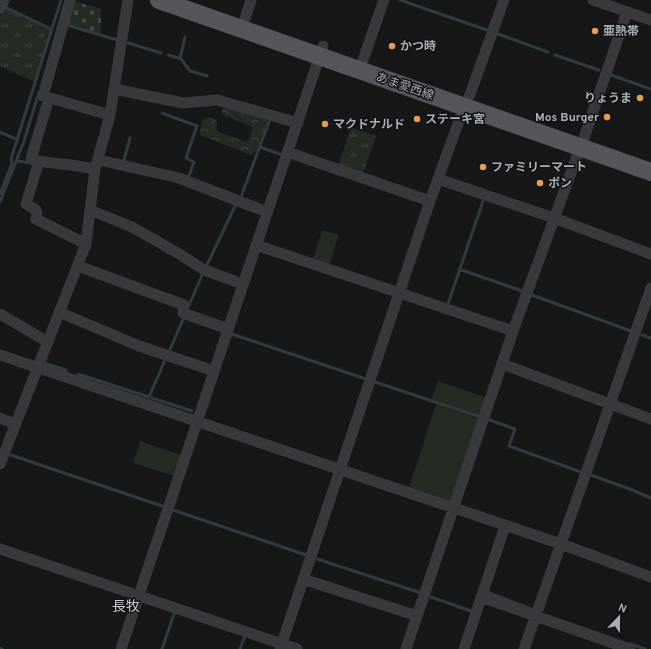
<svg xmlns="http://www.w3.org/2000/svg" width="651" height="649" viewBox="0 0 651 649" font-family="Overpass,'Noto Sans JP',sans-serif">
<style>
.grass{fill:#232b23}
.forest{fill:url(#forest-crowns)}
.cemetery{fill:url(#cemetery-stones)}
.park{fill:url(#park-tufts)}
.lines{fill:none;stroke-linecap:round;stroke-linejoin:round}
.stream{stroke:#303b40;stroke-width:3}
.minor{stroke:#38393d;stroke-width:11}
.primary{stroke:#54565c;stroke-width:18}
.poi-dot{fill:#e79f40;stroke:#111213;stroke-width:1.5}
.labels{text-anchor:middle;stroke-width:3;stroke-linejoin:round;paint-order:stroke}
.poi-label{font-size:12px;font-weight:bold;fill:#a9afb7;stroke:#111213;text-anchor:start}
.street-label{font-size:12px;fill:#a9afb7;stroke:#111213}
.quarter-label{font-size:14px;fill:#caced4;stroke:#111213}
</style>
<defs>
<pattern id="forest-crowns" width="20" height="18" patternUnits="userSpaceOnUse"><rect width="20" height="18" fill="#232b23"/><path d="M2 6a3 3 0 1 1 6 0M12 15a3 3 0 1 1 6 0" fill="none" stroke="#404741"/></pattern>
<pattern id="cemetery-stones" width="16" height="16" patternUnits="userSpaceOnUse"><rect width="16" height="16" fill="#232b23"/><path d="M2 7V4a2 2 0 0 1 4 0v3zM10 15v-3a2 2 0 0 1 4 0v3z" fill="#404741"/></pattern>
<pattern id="park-tufts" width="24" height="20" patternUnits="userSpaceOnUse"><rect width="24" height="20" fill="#232b23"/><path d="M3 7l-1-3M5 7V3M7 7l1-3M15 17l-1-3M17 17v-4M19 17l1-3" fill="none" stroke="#404741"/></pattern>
</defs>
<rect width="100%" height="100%" fill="#161718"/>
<!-- grass -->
<path class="grass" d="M322 230 339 235 329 265 313 259Z
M438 381 487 398 480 417 431 400Z
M436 404 481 420 451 502 409 488Z
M140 441 181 455 174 476 133 463Z"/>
<!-- forest -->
<path class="forest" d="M223 107 265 117 268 121 256 151 251 155 205 137 200 135V130L202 120C207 117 213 116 217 122V131L246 142 249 140 252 129 251 126 223 115 222 111Z"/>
<!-- cemetery -->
<path class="cemetery" d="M74 1 101 9V34L67 24Z"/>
<!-- park -->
<path class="park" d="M5 7 51 30 35 82 0 66V16Z
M351 127 376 136 363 174 338 166Z"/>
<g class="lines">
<!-- stream -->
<path class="stream" d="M400 0 487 30
M5 7 51 29
M67 25 117 40
M498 34 548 52
M125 42 161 53
M168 55 181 59 190 71 207 76
M555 55 599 70
M180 59 185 37
M611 75 651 89
M162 113 197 126 186 158 194 162 188 179
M0 132 18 140
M260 147 282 155
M16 161 30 163
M123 163 130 138
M0 194 12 163 11 159 61 0
M241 197 270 119
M0 202 24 141 39 92
M206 267 236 204
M459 269 522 291
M532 295 631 331
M448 304 483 201
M189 305 203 273
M642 335 651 338
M231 336 232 334 366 379
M169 352 184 317H186
M44 363 66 370
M78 374 192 411
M372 381 480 417
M149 397 166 358
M487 419 515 429 509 446 581 472
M11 455 162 506
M591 475 632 490 651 498
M173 510 306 555
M314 558 421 593
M487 592 531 609
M428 596 474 612
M630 644 645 649
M0 648 2 649
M162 649 175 611
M240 649 244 638"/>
<!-- minor -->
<path class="minor" d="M70 0 43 96 110 115
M593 0 651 20
M0 8 4 0
M245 19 251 0
M363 60 384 0
M114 89 183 103 217 100 298 123
M469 97 504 0
M49 98 31 159 35 161 71 165 95 169
M584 138 627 12
M287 152 430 201
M99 160 179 178 267 212
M39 161 26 204 36 210 37 214 36 219 86 244
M438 179 554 218 651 254
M90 210 132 227 181 255 204 270 243 284
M256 245 513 331
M78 266 184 305 183 313 228 329
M59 312 139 346 214 371
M0 314 48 342
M0 355 561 544 651 577
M502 364 651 419
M0 418 15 424
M0 464 86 244 95 169 110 115 128 0
M0 549 297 649
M303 579 417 616
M481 597 630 649
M121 649 323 46
M280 649 430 201 464 107
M406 649 513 331 580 148
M464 649 505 526
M524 649 651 288"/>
<!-- primary -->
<path class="primary" d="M159 0 651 172"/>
</g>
<!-- markers -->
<g class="poi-dot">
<circle cx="595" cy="31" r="4"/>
<circle cx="392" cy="46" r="4"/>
<circle cx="640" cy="98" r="4"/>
<circle cx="607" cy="117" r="4"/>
<circle cx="417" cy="119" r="4"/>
<circle cx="325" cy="124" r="4"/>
<circle cx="483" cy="167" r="4"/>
<circle cx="540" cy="183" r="4"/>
</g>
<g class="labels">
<!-- poi labels -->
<g class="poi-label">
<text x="603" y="35">亜熱帯</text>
<text x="400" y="50">かつ時</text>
<text x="632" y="102" text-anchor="end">りょうま</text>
<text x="599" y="121" text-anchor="end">Mos Burger</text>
<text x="425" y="123">ステーキ宮</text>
<text x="333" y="128">マクドナルド</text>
<text x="491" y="171">ファミリーマート</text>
<text x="548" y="187">ボン</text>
</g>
<!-- street labels -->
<g class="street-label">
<text transform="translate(405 86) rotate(19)" y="4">あま愛西線</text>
</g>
<!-- quarter labels -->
<g class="quarter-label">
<text x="126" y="611">長牧</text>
</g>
</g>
<!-- north arrow -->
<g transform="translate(619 617) rotate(22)" stroke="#111213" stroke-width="3" paint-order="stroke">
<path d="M0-3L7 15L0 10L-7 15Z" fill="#a9afb7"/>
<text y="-6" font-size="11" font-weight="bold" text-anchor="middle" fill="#a9afb7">N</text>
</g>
</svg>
